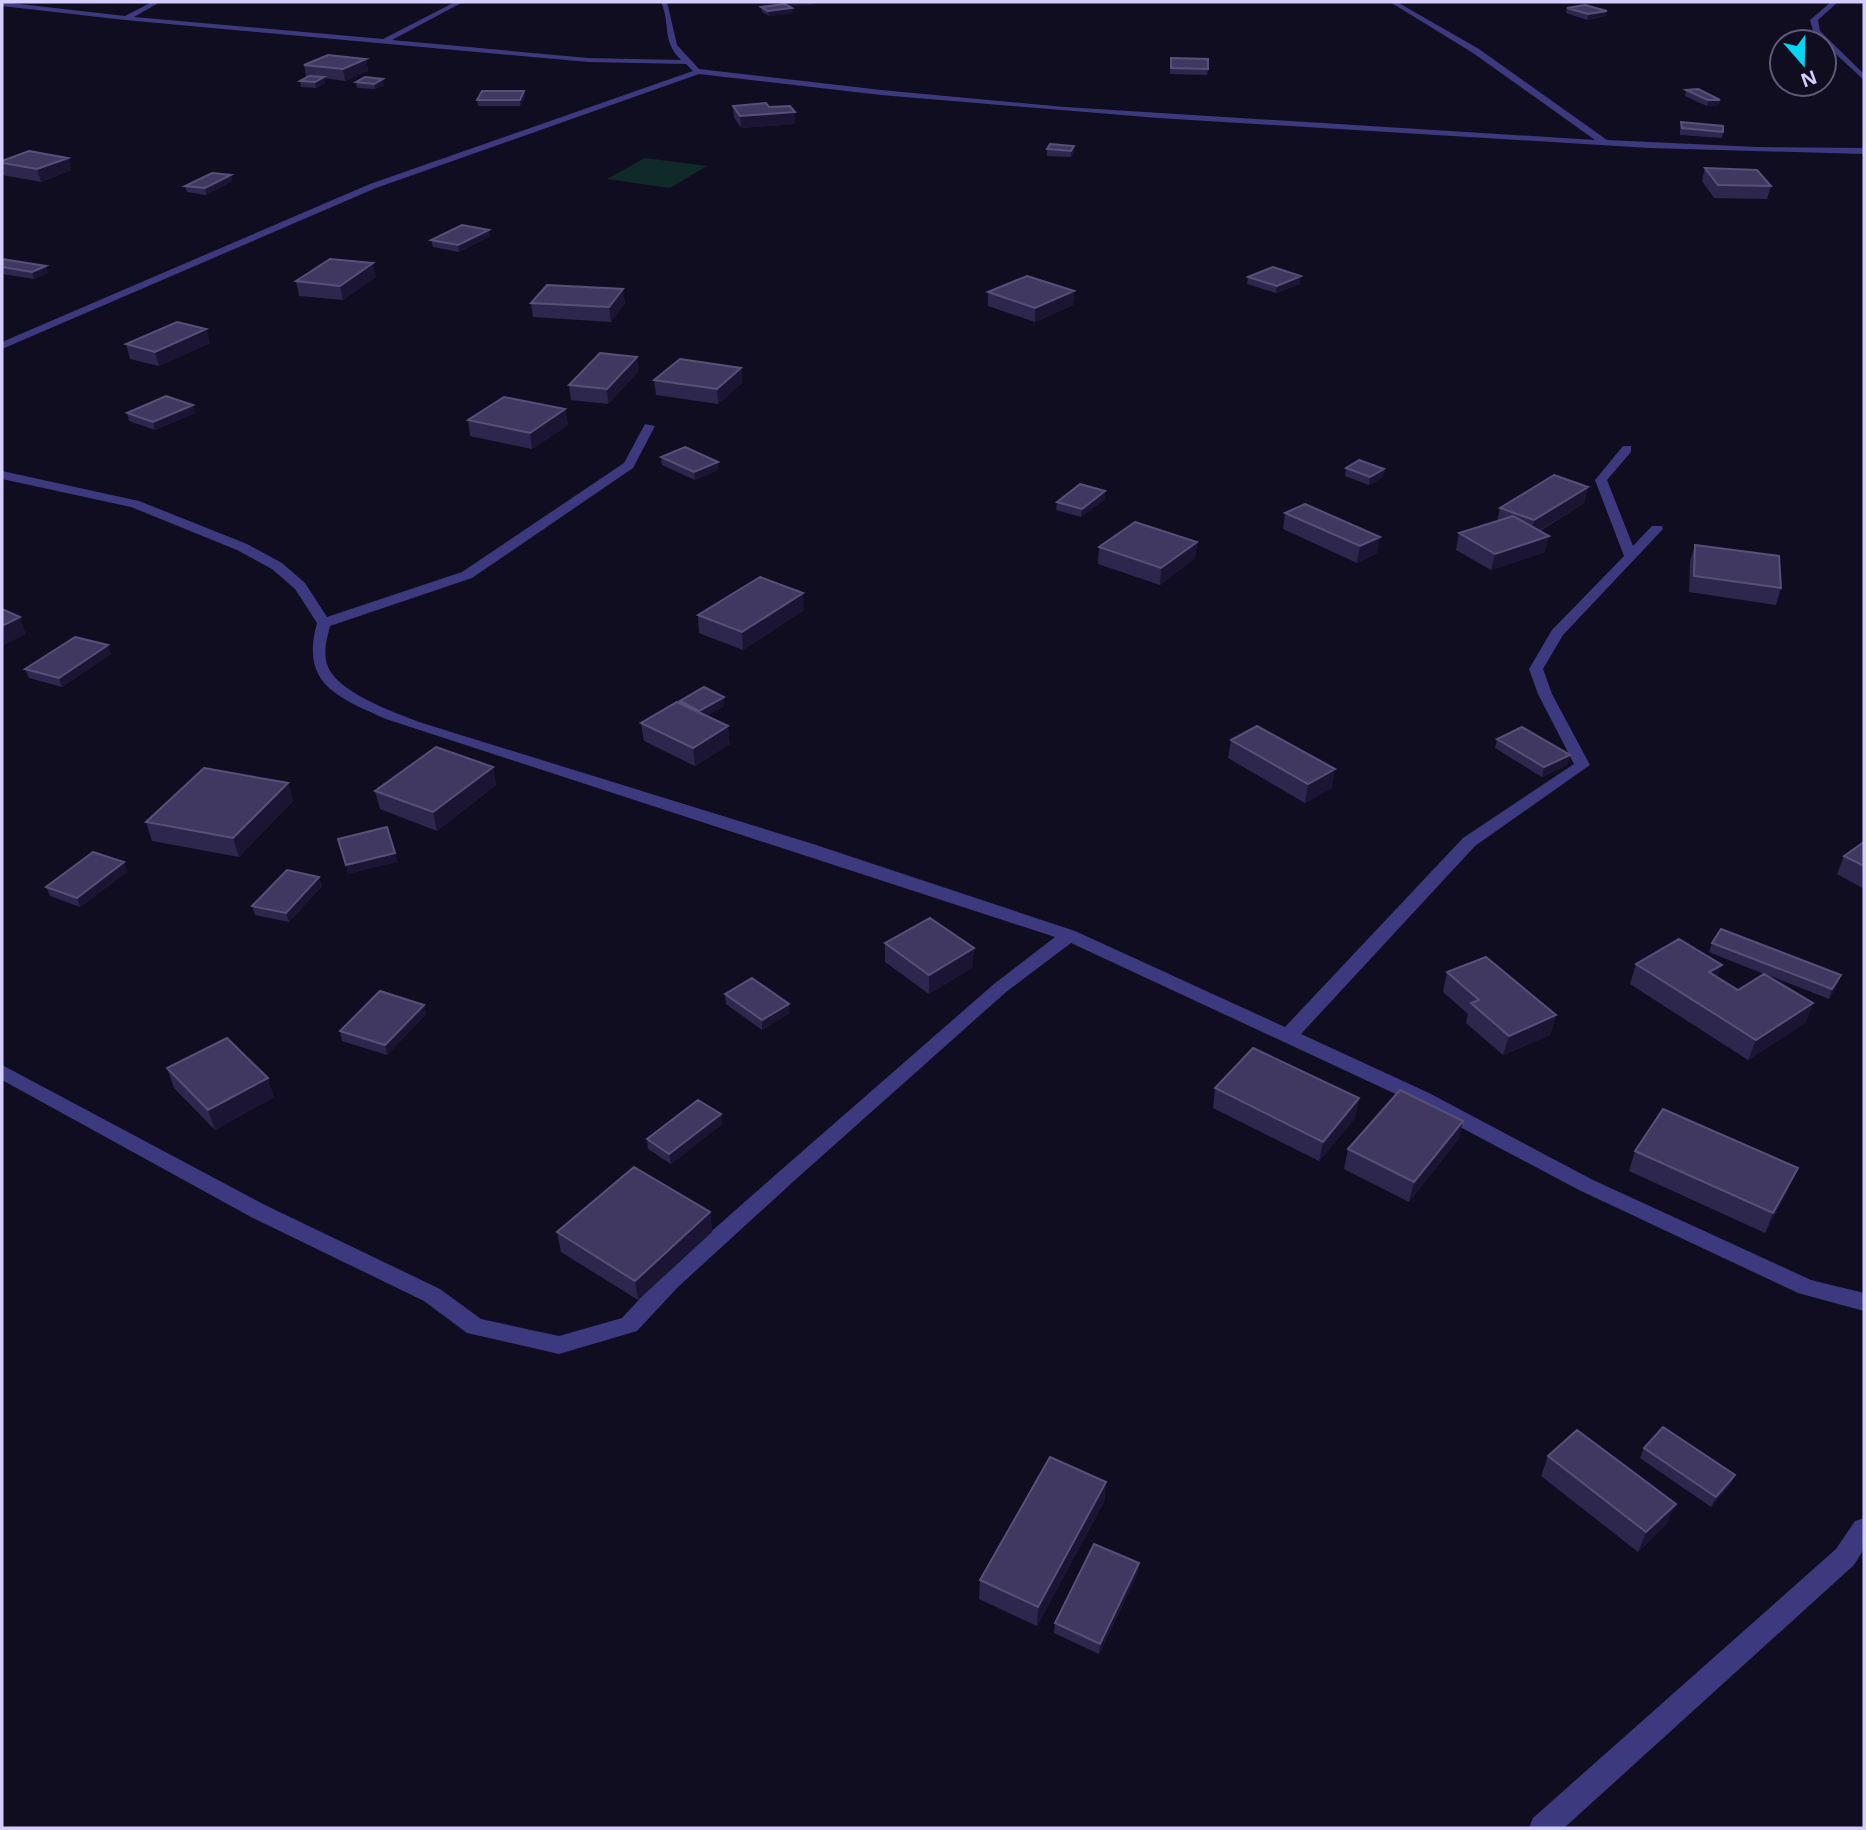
<svg xmlns="http://www.w3.org/2000/svg" width="1866" height="1830" viewBox="0 0 1866 1830" font-family="'Open Sans',sans-serif">
<style>
.green{fill:#102a29}
.lines{fill:none;stroke-linecap:round;stroke-linejoin:round}
.minor{fill:#3d397e;fill-rule:evenodd}
.wall{fill:#2e274d}
.shaded-wall{fill:#1b1533}
.building{fill:#403860;stroke:#575079;stroke-width:2}
</style>
<rect width="100%" height="100%" fill="#110d20"/>
<!-- green -->
<path class="green" d="M645 158 707 166 670 188 607 179Z"/>
<g class="lines">
<!-- minor -->
<path class="minor" d="M2 2 125 16 152 2H160L134 17 383 39 455 2H463L392 40 588 58 681 60C661 40 671 24 661 2H667L677 45 699 69 881 90 1065 107 1595 140 1473 53 1390 2H1397L1479 49 1607 140 1757 147 1864 148V154L1649 148 1158 118 881 95 699 74 376 188 2 349V342L370 184 693 71 686 64 588 62 125 20 2 6Z
M1831 2H1838L1818 20 1820 31 1864 74V80L1814 34 1810 20Z
M645 424 655 426 633 468 472 578 330 626C327 638 323 651 327 664 335 692 394 712 419 722L813 844 1075 931 1285 1027 1463 838 1574 764 1538 694 1529 669 1552 630 1624 556 1595 480 1623 446H1631V452L1607 480 1633 546 1652 526H1662L1663 529 1563 635 1543 669 1552 694 1590 765 1475 846 1301 1034 1429 1093 1593 1180 1811 1280 1864 1293V1311L1798 1293 1579 1190 1415 1103 1071 943 1006 992 795 1180 678 1287 637 1331 559 1354 467 1333 424 1301 251 1217 2 1080V1065L265 1205 440 1289 481 1319 559 1336 622 1318 662 1275 781 1170 994 984 1055 937 386 719C337 697 300 684 317 623L295 589 272 569 237 550 131 507 2 479V471L139 501 247 544 282 563 305 583 327 617 462 572 624 463Z
M1864 1518V1549L1854 1565 1564 1828H1529L1533 1818 1836 1549 1855 1521Z"/>
</g>
<!-- wall -->
<path class="wall" d="M779 2H815V4L789 6 793 13 769 16 762 12 761 7 782 4Z
M1567 8 1607 11 1605 16 1587 20 1566 13Z
M1171 58 1208 69 1207 75 1170 74Z
M366 59 368 71 345 81 324 78 325 83 316 88 301 87 300 81 308 77 306 76 304 65Z
M356 82 384 85 375 89 357 88Z
M1686 90 1719 105 1707 106 1685 96Z
M524 91 525 97 520 106H478L477 100Z
M733 106 769 107 795 124 741 128 734 117Z
M1681 122 1723 132 1722 138 1680 135V128Z
M1047 149 1074 152 1071 157 1047 156Z
M68 158 71 170 41 182 2 175V161Z
M1705 168 1771 186 1767 199 1714 198 1702 181Z
M231 175 232 181 206 195 187 192 185 186Z
M490 236 459 252 433 247 431 240Z
M2 259 48 273 34 279 2 274Z
M376 277 343 300 299 296 296 281Z
M1248 277 1300 284 1276 293 1247 284Z
M1074 291 1073 305 1035 322 988 306V292Z
M531 303H625L611 322 533 317Z
M206 329 210 343 159 366 130 359 126 344Z
M637 357 638 372 608 404 571 400 569 385Z
M741 368 742 383 718 404 656 395 654 380Z
M565 409 568 425 532 449 470 436 468 420Z
M127 413H195L155 430 129 421Z
M661 457 718 462V470L695 480 662 465Z
M1346 468 1384 469 1383 477 1369 485 1345 476Z
M1588 487 1584 503 1540 531 1545 552 1491 570 1456 550 1459 533 1497 521 1500 508Z
M1105 491V499L1081 517 1056 510 1057 502Z
M1285 513 1377 553 1357 563 1283 529Z
M1197 542 1195 558 1160 585 1098 564 1099 547Z
M1695 545 1781 588 1776 605 1689 592 1690 561Z
M804 610 743 650 699 633 698 615Z
M111 654 62 687 29 678 25 669Z
M680 701 724 706 706 716 730 744 695 766 644 741 641 723 680 704Z
M1497 739 1570 755 1567 765 1542 777 1495 748Z
M1231 740 1332 788 1305 803 1228 758Z
M493 767 496 785 437 831 380 809 375 791Z
M288 783 293 801 239 857 152 841 146 822Z
M1864 842V889L1837 874 1844 856Z
M124 862 127 872 80 907 50 896 46 887Z
M319 877 322 886 289 922 255 915 252 906Z
M885 943 973 967 929 994 885 962Z
M1712 943 1841 975 1837 985 1829 999 1765 974 1813 1003 1805 1023 1748 1060 1630 984 1636 964 1717 978 1738 990 1764 974 1709 952Z
M1447 972 1556 1015 1550 1035 1503 1055 1466 1023 1468 1014 1443 992Z
M725 994 790 1013 762 1030 726 1004Z
M424 1005 426 1014 387 1055 342 1041 340 1031Z
M167 1068 274 1097 215 1130 174 1088Z
M1215 1088 1359 1098 1355 1118 1319 1161 1213 1108Z
M1463 1121 1458 1140 1409 1202 1344 1169 1348 1149Z
M722 1124 671 1164 648 1149 647 1139Z
M1635 1151 1789 1188 1765 1233 1629 1171Z
M710 1212 712 1232 638 1300 561 1252 557 1232Z
M1644 1448 1735 1475 1730 1485 1711 1507 1640 1458Z
M1548 1456 1667 1523 1638 1552 1541 1476Z
M1106 1482 1104 1502 1037 1626 979 1599 980 1580Z
M1138 1573 1099 1654 1054 1633 1055 1623Z"/>
<!-- shaded-wall -->
<path class="shaded-wall" d="M785 2H815V4L785 7Z
M792 8 793 13 769 16 768 11Z
M1607 11 1605 16 1587 20 1588 14Z
M366 59 368 71 345 81 343 69Z
M324 77 325 83 316 88 315 82Z
M383 79 384 85 375 89 374 84Z
M524 91 525 97 520 106V100Z
M1708 100H1720L1719 105 1707 106Z
M795 112V124L741 128 740 116Z
M1074 146V152L1071 157V151Z
M68 158 71 170 41 182 37 169Z
M231 175 232 181 206 195 205 188Z
M489 230 490 236 459 252 458 245Z
M373 263 376 277 343 300 340 286Z
M46 266 48 273 34 279 32 272Z
M1301 276 1300 284 1276 293 1277 286Z
M623 289 625 303 611 322 609 307Z
M1074 291 1073 305 1035 322V308Z
M206 329 210 343 159 366 155 352Z
M637 357 638 372 608 404 607 389Z
M741 368 742 383 718 404 717 389Z
M193 405 195 413 155 430 153 422Z
M565 409 568 425 532 449 530 433Z
M718 462V470L695 480 694 472Z
M1384 469 1383 477 1369 485 1370 477Z
M1588 487 1584 503 1530 536 1534 520Z
M1105 491V499L1081 517 1082 509Z
M1549 536 1545 552 1491 570 1495 554Z
M1380 537 1377 553 1357 563 1360 546Z
M1197 542 1195 558 1160 585 1161 568Z
M803 593 804 610 743 650 742 632Z
M20 617 26 634 2 646V626Z
M108 645 111 654 62 687 59 678Z
M724 697V706L700 720 699 711Z
M728 726 730 744 695 766 693 748Z
M1570 755 1567 765 1542 777 1544 767Z
M493 767 496 785 437 831 433 812Z
M1335 769 1332 788 1305 803 1308 784Z
M288 783 293 801 239 857 233 838Z
M395 853 398 862 348 874 346 865Z
M124 862 127 872 80 907 77 898Z
M319 877 322 886 289 922 286 913Z
M974 948 973 967 929 994V975Z
M1722 965 1715 984 1709 972Z
M1841 975 1837 985 1829 999 1832 989Z
M1813 1003 1805 1023 1748 1060 1756 1040Z
M789 1004 790 1013 762 1030V1020Z
M424 1005 426 1014 387 1055 385 1045Z
M1556 1015 1550 1035 1503 1055 1509 1036Z
M268 1078 274 1097 215 1130 208 1110Z
M1359 1098 1355 1118 1319 1161 1323 1142Z
M721 1114 722 1124 671 1164 669 1154Z
M1463 1121 1458 1140 1409 1202 1414 1182Z
M1798 1168 1789 1188 1765 1233 1773 1213Z
M710 1212 712 1232 638 1300 635 1281Z
M1735 1475 1730 1485 1711 1507 1716 1497Z
M1106 1482 1104 1502 1037 1626 1038 1607Z
M1676 1504 1667 1523 1638 1552 1646 1532Z
M1139 1563 1138 1573 1099 1654 1100 1644Z"/>
<!-- building -->
<path class="building" d="M785 4 792 8 768 11 761 7Z
M1585 5 1607 11 1588 14 1567 8Z
M328 55 366 59 343 69 304 65Z
M1171 58 1208 59V69L1171 68Z
M309 76 324 77 315 82 300 81Z
M365 77 383 79 374 84 356 82Z
M1698 89 1720 100H1708L1686 90Z
M482 91H524L520 100H477Z
M766 103 769 107 790 106 795 112 740 116 733 106Z
M1681 122 1723 126V132L1682 128Z
M1050 144 1074 146 1071 151 1047 149Z
M29 151 68 158 37 169 2 163V161Z
M1705 168 1757 170 1771 186 1718 185Z
M212 173 231 175 205 188 185 186Z
M462 225 489 230 458 245 431 240Z
M2 259 46 266 32 272 2 267Z
M330 259 373 263 340 286 296 281Z
M1273 267 1301 276 1277 286 1248 277Z
M1027 276 1074 291 1035 308 988 292Z
M547 285 623 289 609 307 531 303Z
M177 322 206 329 155 352 126 344Z
M600 353 637 357 607 389 569 385Z
M680 359 741 368 717 389 654 380Z
M166 396 193 405 153 422 127 413Z
M504 397 565 409 530 433 468 420Z
M685 447 718 462 694 472 661 457Z
M1359 460 1384 469 1370 477 1346 468Z
M1554 475 1588 487 1534 520 1500 508Z
M1080 484 1105 491 1082 509 1057 502Z
M1305 504 1380 537 1360 546 1285 513Z
M1513 516 1549 536 1495 554 1459 533Z
M1135 522 1197 542 1161 568 1099 547Z
M1695 545 1779 556 1781 588 1694 576Z
M760 577 803 593 742 632 698 615Z
M2 609 20 617 2 626Z
M75 637 108 645 59 678 25 669Z
M704 687 724 697 699 711 680 701Z
M677 702 728 726 693 748 641 723Z
M1257 726 1335 769 1308 784 1231 740Z
M1522 727 1570 755 1544 767 1497 739Z
M436 747 493 767 433 812 375 791Z
M204 768 288 783 233 838 146 822Z
M387 827 395 853 346 865 338 839Z
M1864 842V866L1844 856Z
M93 852 124 862 77 898 46 887Z
M287 870 319 877 286 913 252 906Z
M930 918 974 948 929 975 885 943Z
M1721 929 1841 975 1832 989 1712 943Z
M1679 939 1722 965 1709 972 1738 990 1764 974 1813 1003 1756 1040 1636 964Z
M1486 957 1556 1015 1509 1036 1471 1003 1479 1000 1447 972Z
M752 978 789 1004 762 1020 725 994Z
M380 991 424 1005 385 1045 340 1031Z
M227 1038 268 1078 208 1110 167 1068Z
M1253 1048 1359 1098 1323 1142 1215 1088Z
M1400 1090 1463 1121 1414 1182 1348 1149Z
M698 1100 721 1114 669 1154 647 1139Z
M1663 1109 1798 1168 1773 1213 1635 1151Z
M634 1167 710 1212 635 1281 557 1232Z
M1663 1427 1735 1475 1716 1497 1644 1448Z
M1577 1430 1676 1504 1646 1532 1548 1456Z
M1050 1457 1106 1482 1038 1607 980 1580Z
M1094 1544 1139 1563 1100 1644 1055 1623Z"/>
<!-- border -->
<rect width="1866" height="1830" fill="none" stroke="#d4cdfe" stroke-width="7"/>
<!-- north arrow -->
<g transform="translate(1803 63) rotate(160)"><circle r="33" fill="#110d20" stroke="#5f5a79" stroke-width="2"/>
<path d="M0-5L12 26L0 18L-12 26Z" fill="#05d5f2"/>
<text y="-10" font-size="19" font-weight="bold" text-anchor="middle" fill="#d4cdfe">N</text>
</g>
</svg>
